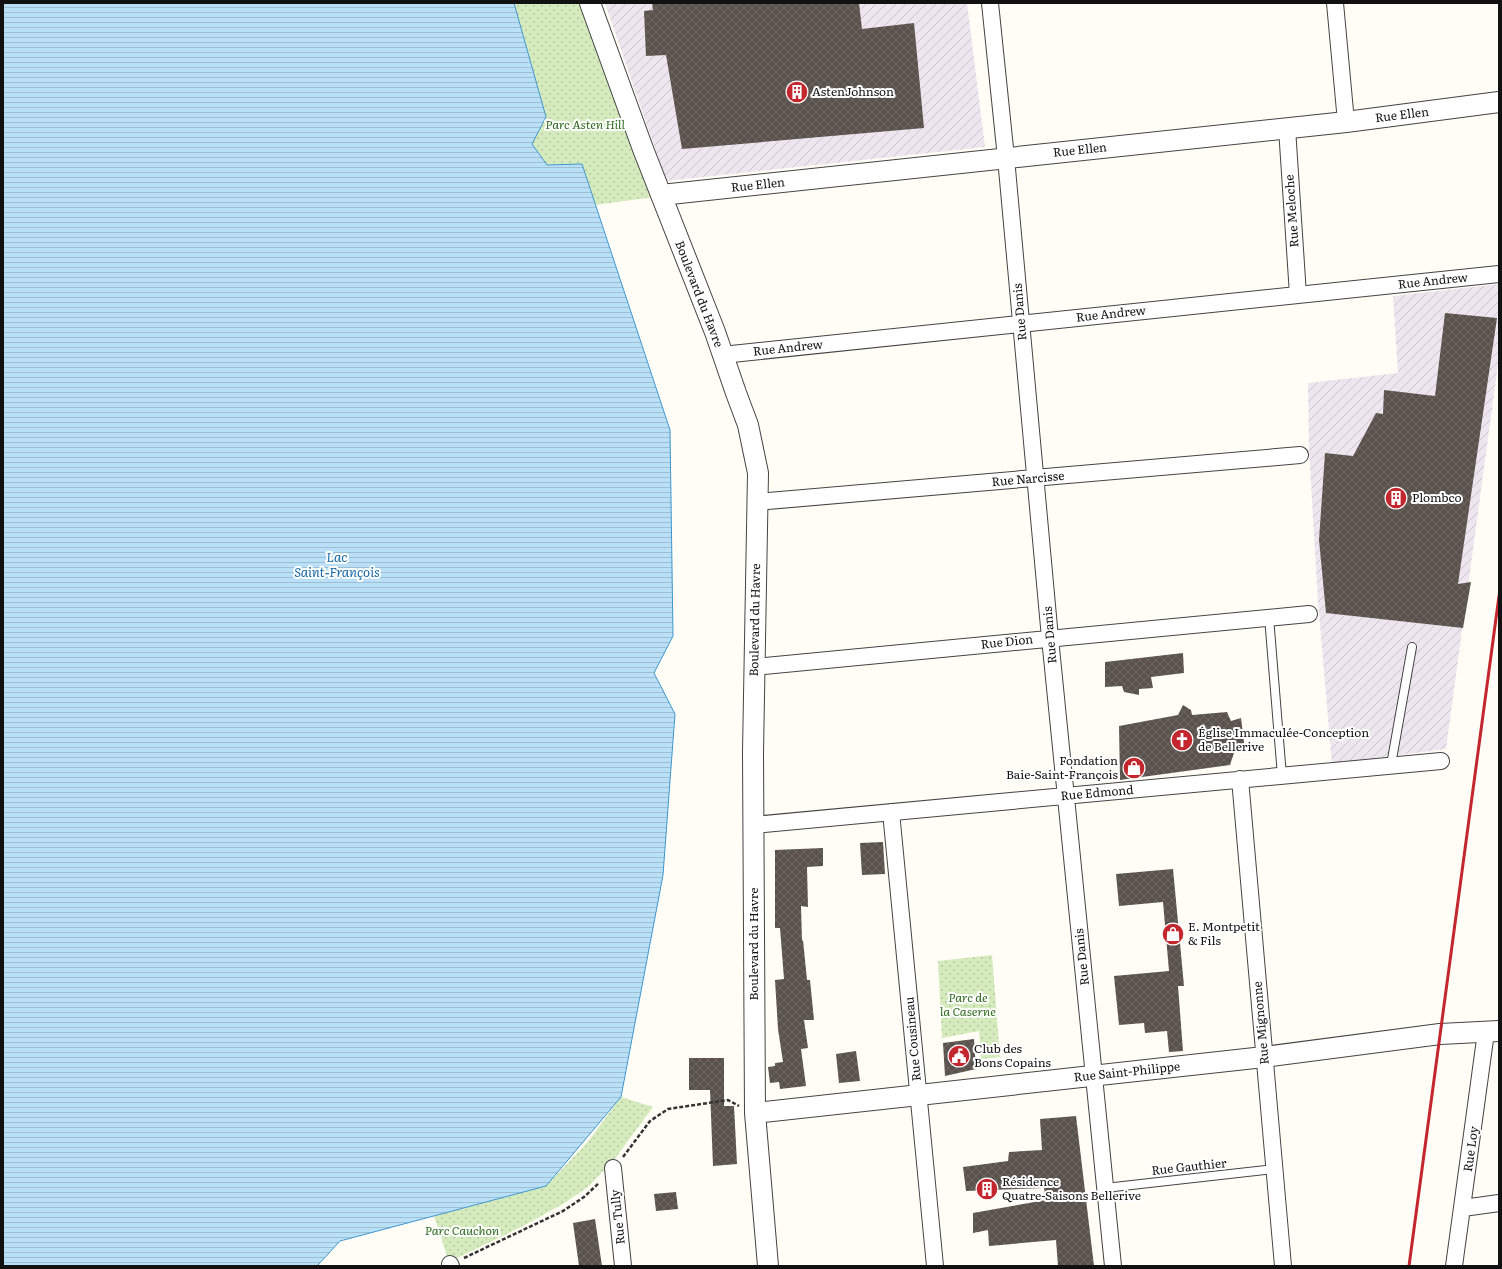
<svg xmlns="http://www.w3.org/2000/svg" width="1502" height="1269" viewBox="0 0 1502 1269" font-family="Literata,serif">
<style>
.industrial{fill:url(#industrial-furrows)}
.grass{fill:url(#grass-dots)}
.water{fill:url(#water-rules);stroke:#3f96cf}
.building{fill:url(#building-cross-hatch)}
.lines{fill:none;stroke-linecap:round;stroke-linejoin:round}
.service-casing{stroke:#444;stroke-width:10}
.minor-casing{stroke:#444;stroke-width:18}
.tertiary-casing{stroke:#444;stroke-width:22}
.path{stroke:#333;stroke-width:2.5;stroke-dasharray:4 2;stroke-linecap:butt}
.service{stroke:#fff;stroke-width:8}
.minor{stroke:#fff;stroke-width:16}
.tertiary{stroke:#fff;stroke-width:20}
.rail{stroke:#c4262e;stroke-width:3}
.labels{text-anchor:middle;stroke-width:4;stroke-linejoin:round;paint-order:stroke}
.poi-label{font-size:12px;fill:#111;stroke:#fff;text-anchor:start}
.street-label{font-size:12px;fill:#111;stroke:#fff}
.park-label{font-size:12px;font-style:italic;fill:#2f6b1f;stroke:#fff}
.water-label{font-size:13px;font-style:italic;fill:#1768a6;stroke:#fff}
</style>
<defs>
<pattern id="industrial-furrows" width="10" height="10" patternUnits="userSpaceOnUse"><rect width="10" height="10" fill="#eee6ef"/><path d="M-1 1l2-2M0 10L10 0M9 11l2-2" fill="none" stroke="#cbc4cc"/></pattern>
<pattern id="grass-dots" width="8" height="8" patternUnits="userSpaceOnUse"><rect width="8" height="8" fill="#d5ebbd"/><path d="M2 2h.1M6 6h.1" fill="none" stroke="#b6c8a1" stroke-width="1.8" stroke-linecap="round"/></pattern>
<pattern id="water-rules" width="6" height="5" patternUnits="userSpaceOnUse"><rect width="6" height="5" fill="#b9e0f7"/><path d="M0 2.5h6" fill="none" stroke="#9ebfd3"/></pattern>
<pattern id="building-cross-hatch" width="8" height="8" patternUnits="userSpaceOnUse"><rect width="8" height="8" fill="#5a524d"/><path d="M0 0l8 8M0 8l8-8" fill="none" stroke="#6d6662"/></pattern>
</defs>
<rect width="100%" height="100%" fill="#fffdf5"/>
<!-- industrial -->
<path class="industrial" d="M605 3H967L985 147 666 181Z
M1499 284V357L1446 749 1332 764 1318 602 1309 450 1308 383 1398 373 1393 296Z"/>
<!-- grass -->
<path class="grass" d="M514 3H583L654 197 595 205 582 164 547 165 532 144 546 117Z
M992 955 1000 1057 981 1059 979 1031 942 1038 938 961Z
M621 1097 653 1107 614 1160 588 1187 563 1204 523 1226 449 1262 434 1216 546 1186 587 1143Z"/>
<!-- water -->
<path class="water" d="M3 3H514L546 117 532 144 547 165 582 164 670 430 673 636 654 673 675 714 663 875 621 1097 546 1186 340 1241 317 1266H3Z"/>
<!-- building -->
<path class="building" d="M652 3H859L862 29 914 23 924 128 682 149 666 55 646 56 644 11 653 10Z
M1445 313 1497 318 1458 584 1471 582 1463 628 1326 613 1319 540 1325 453 1353 456 1376 413 1383 414 1384 390 1435 396Z
M1183 653 1184 673 1151 677 1153 688 1139 689V695L1124 692 1122 686 1105 687V662Z
M1183 705 1191 710 1192 715 1227 712 1231 721 1241 718 1245 750 1234 753 1230 765 1120 780 1119 726 1178 715Z
M883 842 885 874 862 875 860 843Z
M823 848V866L807 867 808 907 801 906 802 941 803 940 807 980H810L814 1020H804L808 1048 801 1049 806 1086 780 1089 779 1082 770 1083 768 1067 775 1066V1063L783 1062 778 1029 775 980 784 979 780 928H775V850Z
M1173 869 1184 986H1178L1183 1051 1169 1052 1167 1031 1145 1033 1144 1023 1119 1025 1114 976 1169 971 1163 902 1119 906 1116 874Z
M974 1039 976 1069 945 1076 943 1043Z
M856 1051 860 1081 839 1083 836 1054Z
M689 1058H724V1106H734L737 1164 713 1166 710 1090H689Z
M1076 1116 1094 1266H1058L1056 1240 989 1246 988 1230 973 1233V1213L1046 1200 1044 1188 966 1191 963 1167 1008 1161 1009 1152 1042 1150 1040 1119Z
M676 1192 678 1209 656 1211 654 1194Z
M595 1219 602 1266H579L573 1223Z"/>
<g class="lines">
<!-- service casing -->
<g class="service-casing">
<path id="service" d="M1269 617 1282 776
M1391 765 1412 647
M1105 1188 1275 1169"/>
</g>
<!-- minor casing -->
<g class="minor-casing">
<path id="minor" d="M990 3 1006 158 1050 638 1113 1266
M1335 3 1346 122
M1287 128 1298 295
M722 355 1499 274
M757 502 1300 455
M754 667 1309 614
M1240 779 1283 1266
M891 812 935 1266
M753 825 1441 761
M613 1168 623 1266
M1463 1208 1499 1203
M450 1264 451 1266
M1454 1266 1486 1032"/>
</g>
<!-- tertiary casing -->
<g class="tertiary-casing">
<path id="tertiary" d="M590 3 643 149 715 332 736 393 748 425 758 473 753 752 755 1113 768 1266
M661 195 1346 122 1499 102
M755 1113 1264 1057 1440 1034 1499 1031"/>
</g>
<!-- path -->
<path class="path" d="M623 1157 650 1121 668 1109 728 1100 739 1106
M464 1258 563 1211 584 1197 599 1183"/>
<!-- service -->
<use href="#service" class="service"/>
<!-- minor -->
<use href="#minor" class="minor"/>
<!-- tertiary -->
<use href="#tertiary" class="tertiary"/>
<!-- rail -->
<path class="rail" d="M1409 1266 1499 596"/>
</g>
<!-- icons -->
<defs>
<g id="building-disc" transform="scale(1.15)"><circle r="9.5" fill="#c4262e" stroke="#fff"/><path d="M-4-6H4V6H1V3H-1V6H-4ZM-2.5-4.3h1.7v1.8h-1.7ZM.8-4.3h1.7v1.8H.8ZM-2.5-1h1.7V.8h-1.7ZM.8-1h1.7V.8H.8Z" fill="#fff"/></g>
<g id="church-disc" transform="scale(1.15)"><circle r="9.5" fill="#c4262e" stroke="#fff"/><path d="M-1.2-6h2.4v3.5h3.3v2.4h-3.3V6h-2.4V-.1h-3.3v-2.4h3.3Z" fill="#fff"/></g>
<g id="shop-disc" transform="scale(1.15)"><circle r="9.5" fill="#c4262e" stroke="#fff"/><path d="M-5-2.5h2.3a2.7 3.5 0 0 1 5.4 0H5L5.5 6h-11ZM-1.5-2.5h3a1.5 2.3 0 0 0-3 0Z" fill="#fff"/></g>
<g id="civic-disc" transform="scale(1.15)"><circle r="9.5" fill="#c4262e" stroke="#fff"/><path d="M-.6-6.5H3V-4.5H.6V-3L4-1V1h2V6H-6V1h2V-1L-.6-3ZM-1.2 2.5V6h2.4V2.5Z" fill="#fff"/></g>
</defs>
<g fill-rule="evenodd">
<use href="#building-disc" x="797" y="92"/>
<use href="#building-disc" x="1396" y="498"/>
<use href="#church-disc" x="1182" y="740"/>
<use href="#shop-disc" x="1134" y="768"/>
<use href="#shop-disc" x="1173" y="934"/>
<use href="#civic-disc" x="959" y="1056"/>
<use href="#building-disc" x="987" y="1189"/>
</g>
<g class="labels">
<!-- poi labels -->
<g class="poi-label">
<text x="812" y="96">AstenJohnson</text>
<text x="1412" y="502">Plombco</text>
<text x="1198" y="737">Église Immaculée-Conception<tspan x="1198" dy="14">de Bellerive</tspan></text>
<text x="1118" y="765" text-anchor="end">Fondation<tspan x="1118" dy="14">Baie-Saint-François</tspan></text>
<text x="1188" y="931">E. Montpetit<tspan x="1188" dy="14">&amp; Fils</tspan></text>
<text x="974" y="1053">Club des<tspan x="974" dy="14">Bons Copains</tspan></text>
<text x="1002" y="1186">Résidence<tspan x="1002" dy="14">Quatre-Saisons Bellerive</tspan></text>
</g>
<!-- street labels -->
<g class="street-label">
<text transform="translate(1402 115) rotate(-7)" y="4">Rue Ellen</text>
<text transform="translate(1080 150) rotate(-6)" y="4">Rue Ellen</text>
<text transform="translate(758 185) rotate(-6)" y="4">Rue Ellen</text>
<text transform="translate(1292 211) rotate(-94)" y="4">Rue Meloche</text>
<text transform="translate(1433 281) rotate(-6)" y="4">Rue Andrew</text>
<text transform="translate(699 294) rotate(69)" y="4">Boulevard du Havre</text>
<text transform="translate(1020 312) rotate(-95)" y="4">Rue Danis</text>
<text transform="translate(1111 314) rotate(-6)" y="4">Rue Andrew</text>
<text transform="translate(788 348) rotate(-6)" y="4">Rue Andrew</text>
<text transform="translate(1028 479) rotate(-5)" y="4">Rue Narcisse</text>
<text transform="translate(755 620) rotate(-89)" y="4">Boulevard du Havre</text>
<text transform="translate(1050 635) rotate(-95)" y="4">Rue Danis</text>
<text transform="translate(1007 642) rotate(-6)" y="4">Rue Dion</text>
<text transform="translate(1097 793) rotate(-5)" y="4">Rue Edmond</text>
<text transform="translate(754 944) rotate(-90)" y="4">Boulevard du Havre</text>
<text transform="translate(1082 957) rotate(-96)" y="4">Rue Danis</text>
<text transform="translate(1261 1023) rotate(-95)" y="4">Rue Mignonne</text>
<text transform="translate(913 1039) rotate(-95)" y="4">Rue Cousineau</text>
<text transform="translate(1127 1072) rotate(-6)" y="4">Rue Saint-Philippe</text>
<text transform="translate(1471 1149) rotate(-82)" y="4">Rue Loy</text>
<text transform="translate(1189 1167) rotate(-6)" y="4">Rue Gauthier</text>
<text transform="translate(618 1217) rotate(-96)" y="4">Rue Tully</text>
</g>
<!-- park labels -->
<g class="park-label">
<text x="585" y="129">Parc Asten Hill</text>
<text x="968" y="1002">Parc de<tspan x="968" dy="14">la Caserne</tspan></text>
<text x="462" y="1235">Parc Cauchon</text>
</g>
<!-- water labels -->
<g class="water-label">
<text x="337" y="562">Lac<tspan x="337" dy="15">Saint-François</tspan></text>
</g>
</g>
<!-- border -->
<rect width="1502" height="1269" fill="none" stroke="#111111" stroke-width="8"/>
</svg>
